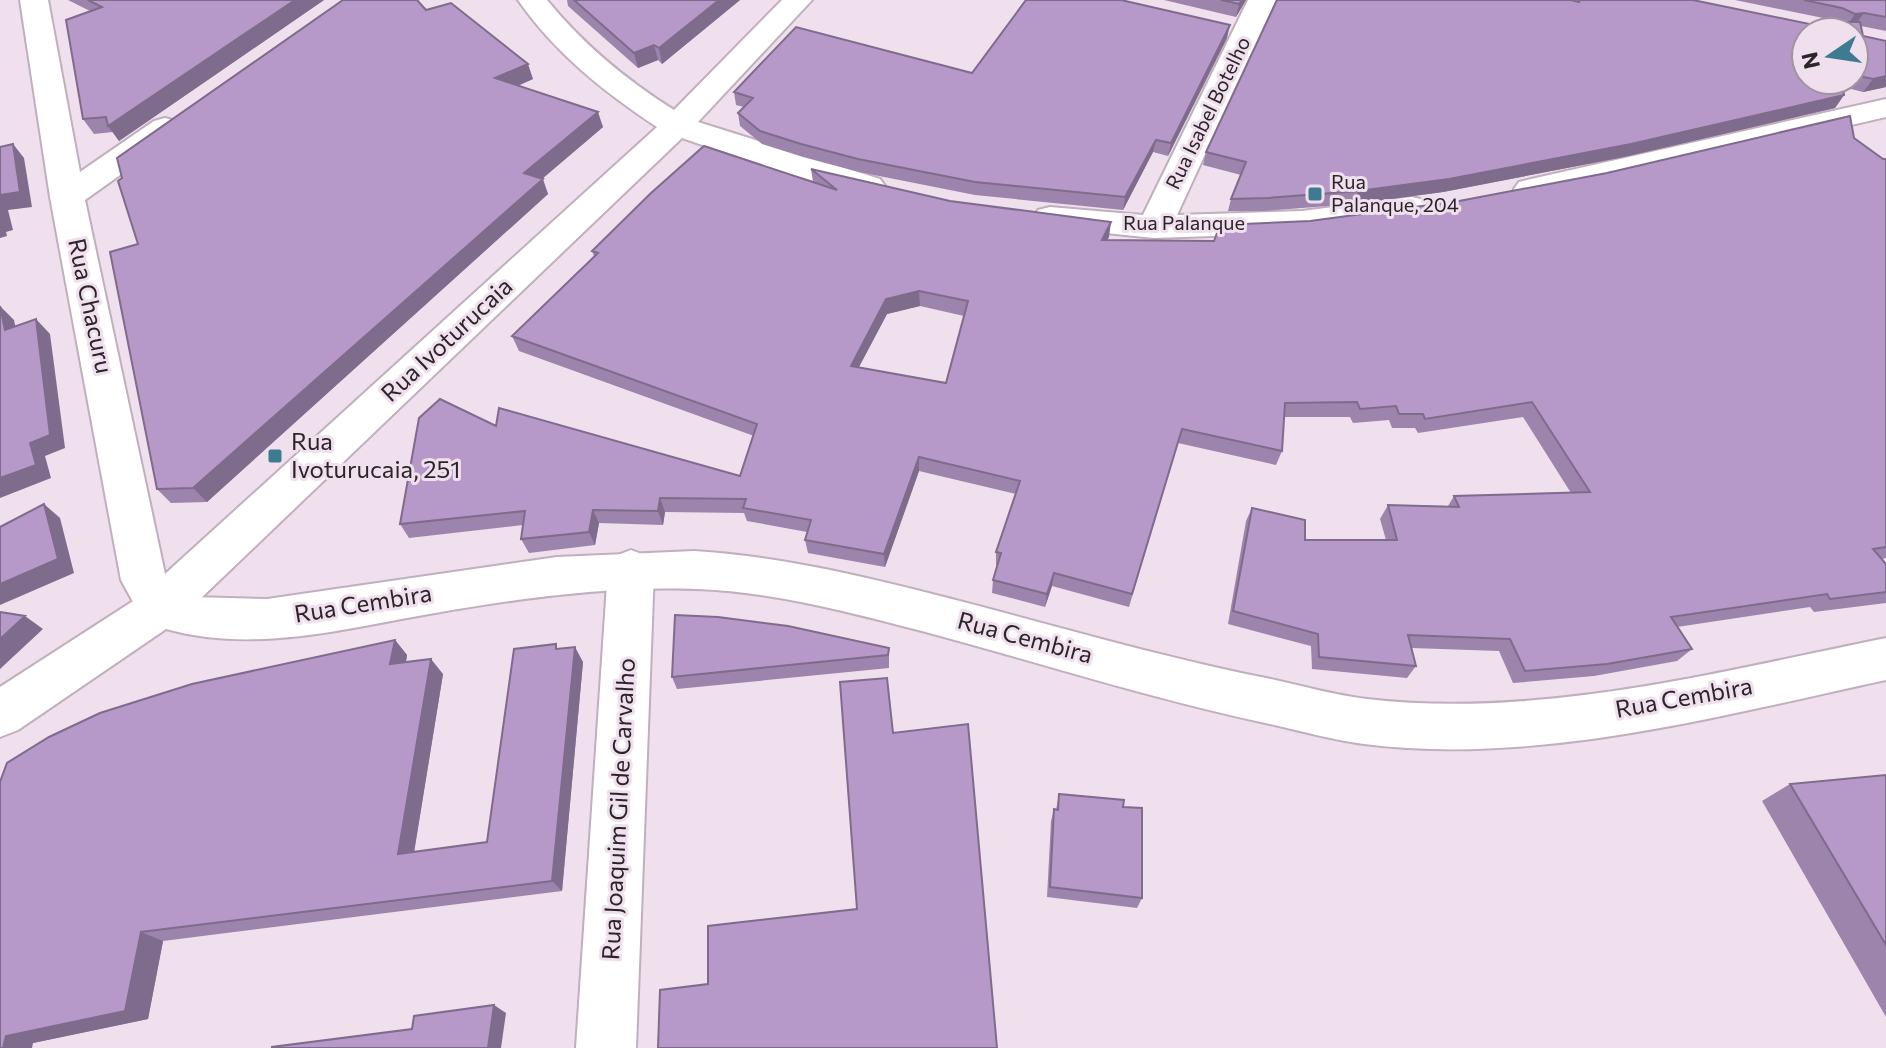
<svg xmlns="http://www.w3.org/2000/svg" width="1886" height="1048" viewBox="0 0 1886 1048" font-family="Commissioner,sans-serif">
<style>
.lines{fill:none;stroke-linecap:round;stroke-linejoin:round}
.street-casing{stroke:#c0afbc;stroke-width:4}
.secondary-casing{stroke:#c0afbc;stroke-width:4}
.street{fill:#fff;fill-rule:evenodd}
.secondary{fill:#fff;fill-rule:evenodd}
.wall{fill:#9d84ac;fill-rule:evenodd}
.shaded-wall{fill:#7f6b8c}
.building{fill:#b699c8;stroke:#7f6b8c;stroke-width:2;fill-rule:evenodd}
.poi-dot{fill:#3f7a93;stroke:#f0dfed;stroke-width:3}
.labels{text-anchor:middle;stroke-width:6;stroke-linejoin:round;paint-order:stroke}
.far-street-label{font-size:20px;fill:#2b2429;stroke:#f0dfed}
.far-poi-label{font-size:20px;fill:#2b2429;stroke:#f0dfed;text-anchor:start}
.street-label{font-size:24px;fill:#2b2429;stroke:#f0dfed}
.poi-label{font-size:24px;fill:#2b2429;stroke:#f0dfed;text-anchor:start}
</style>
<rect width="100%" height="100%" fill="#f0dfed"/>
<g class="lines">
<!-- street casing -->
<g class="street-casing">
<path id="street" d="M20 0H48L80 172 154 121 165 118 176 121 181 128 176 135 85 200 165 574 657 127C604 92 555 53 518 0H547C584 45 625 79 674 110L782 0H812L698 122 880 179 885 186 880 193 868 196 778 171 682 138 176 622 160 628 144 622 121 580 50 197Z
M1248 0H1276L1177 215 1302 211 1412 197 1424 200 1429 208 1424 216 1302 233 1154 238 1038 226 1033 218 1038 210 1050 207 1143 215Z
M1886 99V117L1531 199 1519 196 1514 189 1519 182 1531 179Z
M631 550 647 556 654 569 636 1048H576L608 569 615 556Z"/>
</g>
<!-- secondary casing -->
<g class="secondary-casing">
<path id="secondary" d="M694 551C778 556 858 575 940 596 1050 624 1159 657 1271 679 1303 686 1334 695 1367 699 1540 719 1718 672 1886 638V680C1720 716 1535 766 1364 744 1333 740 1301 731 1270 724 1152 699 1038 662 922 631 848 612 774 592 697 589 610 586 521 598 435 613 346 628 255 654 166 629L18 730 0 737V687L144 594 160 588 193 597 267 599 557 557Z"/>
</g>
<!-- street -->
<use href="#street" class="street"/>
<!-- secondary -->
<use href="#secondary" class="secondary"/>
</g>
<!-- wall -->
<path class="wall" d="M68 0H324L119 141 113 132 94 134 83 119 90 11Z
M567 0H740L662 64 658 60 638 68 568 6Z
M1164 0H1246L1236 17Z
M1576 0H1693L1814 25 1838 22 1833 20 1735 0H1886V31L1861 26 1863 36 1886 41V87L1863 92 1843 87 1844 95 1835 108 1624 157 1443 192 1353 204 1264 211H1228L1231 199 1241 175 1203 165 1206 152 1576 1ZM1854 32V80H1806Z
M426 10 533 79 518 86 603 127 542 179 548 194 207 502 171 503 157 489 138 244Z
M1227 38 1168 156 1153 152 1123 210 975 195 859 172 803 157 762 144 740 126 738 113 744 107 736 105 734 92 972 73Z
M1854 138 1883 159H1886V558L1882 559 1886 564V603L1814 612 1810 607 1677 627 1692 649 1677 661 1594 676 1513 683 1499 651 1412 648 1416 666 1407 678 1312 669 1311 646 1228 624 1246 521 1252 508 1305 540H1386L1380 519 1388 505 1448 506 1454 496 1571 493 1523 417 1418 433 1415 428H1392L1389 420 1353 423 1350 417H1284L1282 451 1276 465 1178 443 1129 607 1052 586 1045 607 992 593 993 580 997 566 996 565V552L1016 494 919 471 885 567 808 553 805 540 807 532 747 521 744 513 665 512 663 525 599 523 595 545 529 553 521 539 523 525 409 538 400 524 496 426 740 476 754 436 519 351 512 336 594 256 592 251 813 182 811 169 950 201 1111 222 1107 240 1214 241 1310 221 1459 201ZM920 306 964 316 946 383 859 367 887 314Z
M395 640 407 655 406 662 443 674 414 852 487 842 559 649 583 662 562 891 163 941 148 1019 33 1043 0 1048Z
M889 648V668L677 689 672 677Z
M1886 775V1017L1762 801 1790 784Z
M1059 794 1123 807 1142 898 1137 908 1047 897 1051 821 1054 809 1056 810Z"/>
<!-- shaded-wall -->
<path class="shaded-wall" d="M295 0H324L119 141 108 126Z
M719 0H740L662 64 659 48Z
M1242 0H1246L1236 17 1239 4Z
M1864 13 1855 25 1846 27 1855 14Z
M1230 25 1227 38 1168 156 1171 143Z
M654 45 658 60 638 68 634 53Z
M528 64 533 79 500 93 495 78Z
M1886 76V87L1863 92 1873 79Z
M1844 95 1835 108 1624 157 1443 192 1353 204 1358 191Z
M598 112 603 127 530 189 524 173Z
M1156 140 1153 152 1123 210 1125 197Z
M13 144 24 158 32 207 8 210 13 230 6 232 7 236 0 238V195Z
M543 179 548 194 207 502 193 488Z
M1111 222 1109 237 1100 255 1102 240Z
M919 291 920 306 887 314 852 380 851 366 886 299Z
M0 306 14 320 19 345 5 330Z
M36 319 50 334 65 448 45 456 51 478 0 498V478L30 443Z
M919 457V471L885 567 884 554Z
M660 498 665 512 663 525 658 511Z
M44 504 60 518 74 573 0 605V584Z
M593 510 599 523 595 545 589 532Z
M1054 573 1052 586 1045 607 1047 594Z
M25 616 43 629 0 669V639Z
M395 640 407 655 403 679 390 664Z
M575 647 583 662 562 891 552 881Z
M431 659 443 674 412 865 398 854Z
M141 932 163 941 148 1019 33 1043 32 1048H3L6 1036Z
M494 1005 506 1013 501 1048H488Z"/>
<!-- building -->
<path class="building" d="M88 0H295L108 126 106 117 83 119 66 20 102 7Z
M343 0H417L426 10 451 3 528 64 495 78 598 112 524 173 543 179 193 488 157 489 110 252 138 244 118 181 122 178 117 158Z
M574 0H719L659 48 654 45 634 53Z
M1026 0H1121L1230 25 1171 143 1156 140 1125 197 975 182 858 159 801 144 760 131 738 113 753 98 734 92 796 27 972 73Z
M1221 0H1242L1239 4Z
M1277 0H1571L1579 2 1580 0H1693L1814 25 1818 22H1860L1863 36 1886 41V76L1873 79 1854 75V32H1806V80H1842L1844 95 1631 144 1449 179 1358 191 1268 198 1231 199 1246 162 1206 152Z
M1804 0H1886V17L1864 13 1855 14 1842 8Z
M1850 116 1854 138 1883 159H1886V547L1873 549 1886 564V592L1830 599 1827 594 1671 617 1692 649 1607 664 1525 671 1510 639 1408 635 1416 666 1319 657 1318 634 1233 611 1252 508 1305 520V540H1397L1388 505 1459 507 1454 496 1590 492 1532 402 1425 419 1423 414H1399L1396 406 1360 409 1357 402 1285 403 1282 451 1182 429 1132 594 1054 573 1047 594 993 580 1001 553 996 552 1020 481 919 457 884 554 805 540 811 520 743 508 746 499 660 498 658 511 593 510 589 532 521 539 525 511 400 524 419 418 440 399 496 426 499 408 740 476 757 424 512 336 598 253 592 251 651 193 704 146 837 190 811 169 950 201 1111 222 1102 240 1214 241 1220 225 1310 221 1459 201 1607 173ZM919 291 968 301 946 383 851 366 886 299Z
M13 144 20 192 0 195V147Z
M0 306 5 330 36 319 50 435 30 443 36 465 0 478Z
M44 504 58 559 0 584V527Z
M0 612 25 616 0 639Z
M675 615 718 617 788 626 889 648 888 655 672 677Z
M395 640 390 664 431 659 398 854 487 842 514 649 556 644V649L575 647 552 881 141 932 125 1011 6 1036 3 1048H0V782L7 763 49 737 100 713 192 684Z
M887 678 893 733 968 724 997 1048H658L660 990 708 984V926L857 909 840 682Z
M1886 775V945L1790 784Z
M1059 794 1124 800 1123 807 1142 808V898L1050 887 1054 809 1058 810Z
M494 1005 488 1048H272V1047L412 1029 414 1016Z"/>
<!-- markers -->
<g class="poi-dot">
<rect x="1307" y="186" width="16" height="16" rx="4"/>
<rect x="267" y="448" width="16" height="16" rx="4"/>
</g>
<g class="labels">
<!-- far-street labels -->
<g class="far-street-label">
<text transform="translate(1208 113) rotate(-64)" y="7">Rua Isabel Botelho</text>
<text x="1184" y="230">Rua Palanque</text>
</g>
<!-- far-poi labels -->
<g class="far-poi-label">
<text x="1331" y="189">Rua<tspan x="1331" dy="23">Palanque, 204</tspan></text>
</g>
<!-- street labels -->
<g class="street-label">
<text transform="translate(90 306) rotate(78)" y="8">Rua Chacuru</text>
<text transform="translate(447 340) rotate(-43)" y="8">Rua Ivoturucaia</text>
<text transform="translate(363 604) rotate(-9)" y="8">Rua Cembira</text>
<text transform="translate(1025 638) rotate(15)" y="8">Rua Cembira</text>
<text transform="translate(1684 698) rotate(-10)" y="8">Rua Cembira</text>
<text transform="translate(619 809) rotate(-87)" y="8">Rua Joaquim Gil de Carvalho</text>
</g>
<!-- poi labels -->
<g class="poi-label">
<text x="291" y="450">Rua<tspan x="291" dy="28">Ivoturucaia, 251</tspan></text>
</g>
</g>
<!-- north arrow -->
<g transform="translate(1830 56) rotate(257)"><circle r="38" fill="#f0dfed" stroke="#a1949f" stroke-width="2"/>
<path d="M0-6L14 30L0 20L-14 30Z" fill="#3f7a93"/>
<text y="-12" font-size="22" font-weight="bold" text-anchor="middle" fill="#2b2429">N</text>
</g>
</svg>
